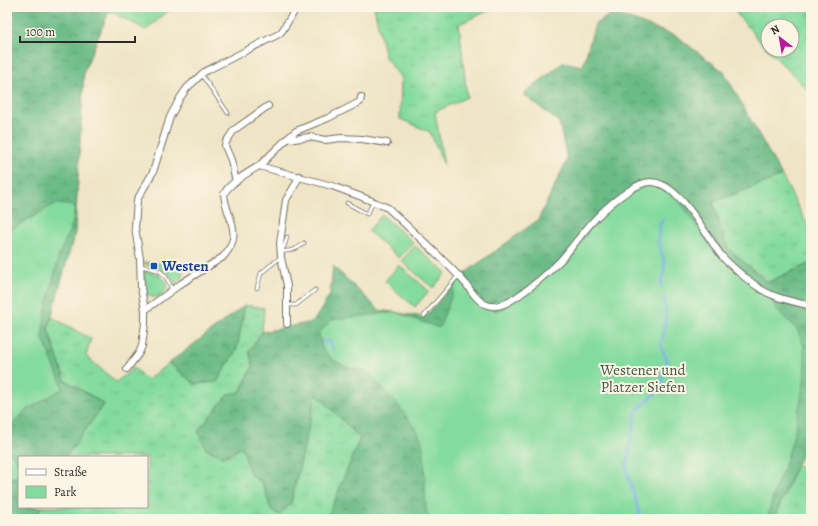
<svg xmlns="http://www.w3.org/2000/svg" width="818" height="526" viewBox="0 0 818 526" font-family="Alegreya,serif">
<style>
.grass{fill:url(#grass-tufts);stroke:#588365;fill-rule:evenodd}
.forest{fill:url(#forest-crowns);stroke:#4b7358}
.green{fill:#84db9f;stroke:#588365}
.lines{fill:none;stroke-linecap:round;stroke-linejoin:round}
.stream{stroke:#80b0eb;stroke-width:2.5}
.service-casing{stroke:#706c61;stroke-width:4.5}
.minor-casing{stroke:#706c61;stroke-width:8}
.service{stroke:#fff;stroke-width:3}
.minor{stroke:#fff;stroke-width:6}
.transit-dot{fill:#1a4fb4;stroke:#fcf5e5;stroke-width:1.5}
.labels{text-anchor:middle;stroke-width:4;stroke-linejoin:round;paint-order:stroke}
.transit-label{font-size:15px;font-weight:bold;fill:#164399;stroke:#fcf5e5;text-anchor:start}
.park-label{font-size:15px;fill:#415748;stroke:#fcf5e5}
</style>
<defs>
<pattern id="grass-tufts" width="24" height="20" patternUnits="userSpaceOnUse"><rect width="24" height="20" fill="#84db9f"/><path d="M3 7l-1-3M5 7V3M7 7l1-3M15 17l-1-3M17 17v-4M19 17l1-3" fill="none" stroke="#72bc89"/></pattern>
<pattern id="forest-crowns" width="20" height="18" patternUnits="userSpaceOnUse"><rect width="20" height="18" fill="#6bbb86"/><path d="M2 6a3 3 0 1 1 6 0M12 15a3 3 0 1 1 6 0" fill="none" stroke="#58986e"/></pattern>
</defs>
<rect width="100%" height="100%" fill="#fcf5e5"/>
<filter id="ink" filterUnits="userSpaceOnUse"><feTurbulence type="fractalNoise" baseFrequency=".025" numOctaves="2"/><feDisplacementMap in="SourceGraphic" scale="8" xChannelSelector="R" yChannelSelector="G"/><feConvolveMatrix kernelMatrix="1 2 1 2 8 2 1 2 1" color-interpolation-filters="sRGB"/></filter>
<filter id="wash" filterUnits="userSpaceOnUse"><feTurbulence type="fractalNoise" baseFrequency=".012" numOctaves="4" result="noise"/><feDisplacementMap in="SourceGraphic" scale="16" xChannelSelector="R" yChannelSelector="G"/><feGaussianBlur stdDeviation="0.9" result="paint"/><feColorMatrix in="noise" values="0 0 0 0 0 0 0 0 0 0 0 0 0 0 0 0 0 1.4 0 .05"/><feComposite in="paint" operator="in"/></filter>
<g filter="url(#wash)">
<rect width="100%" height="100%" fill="#efe5c6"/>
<!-- grass -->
<path class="grass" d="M111 7H173L146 30 110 11Z
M374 7H497L459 24 467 97 435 112 444 165 430 132 400 119 401 78 385 57Z
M731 7H811V93L763 45ZM768 26H792V50H768Z
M782 176 811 232V263L768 282 727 248 712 202Z
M144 262 182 265V279L175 283 168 273 158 268 157 265 152 264V267L145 264Z
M144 271 158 274 167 282C168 293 156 302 146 294Z
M245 305 264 308 262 332 249 351 253 366 240 392 206 449 224 456 242 447 251 475 262 482 272 511 291 503 316 394 361 438 327 519H34L42 507H147V457H66L104 404 65 380 48 329 52 317 91 339 86 356 116 382 134 368 147 380 169 363 195 384 217 382 237 348Z
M796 466 811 470V519H774Z"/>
<!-- forest -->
<path class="forest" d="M7 7H111L84 71 75 232 48 329 65 380 104 404 66 457H19V507H42L34 519H7Z
M613 13 676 36 724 72 782 176 713 202 727 248 768 282 811 263V417L807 445 796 466 774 519H382L378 515 369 519H327L360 438 316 394 291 503 280 515 272 511 262 482 251 475 242 447 224 457 206 449 198 431 228 394 240 392 253 366 249 351 262 332 313 322 330 295 333 266 379 310 425 317 461 276 538 220 567 160 559 122 523 94 564 62 583 66 595 24Z
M245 305 237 348 217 382 195 384 169 363Z"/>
<!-- green -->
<path class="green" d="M652 184 671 195 683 206 712 248 764 292 772 301 777 310 797 329 803 343 805 362 804 383 794 434 784 469 775 488 767 519H429L426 510 424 452 422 442 418 432 395 401 367 372 357 369 348 368 335 361 326 353 321 345 319 333 331 320 395 312 439 328 459 277 489 307 495 311 504 307 558 265 585 236 601 214 632 193 643 187Z
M55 204 75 206 73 222 59 255 46 309 42 336 63 388 25 411 7 430V232Z
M382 215 413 242 399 258 368 231Z
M415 246 446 273 433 288 401 261Z
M399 265 429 291 415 307 385 281Z
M7 448 19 464V476L12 478H7Z"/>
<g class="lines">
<!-- stream -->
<path class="stream" d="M661 286 665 264 658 240 660 223 663 220
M322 341 326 342 329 341 334 351
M640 519 639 511 626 469 636 411 660 389 667 359 661 348 666 317 664 297"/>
</g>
</g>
<g filter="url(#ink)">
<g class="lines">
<!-- service casing -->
<g class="service-casing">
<path id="service" d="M201 74 228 113
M347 203 367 214 374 201
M282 249 284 247 287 237
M281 251C290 252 297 250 304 243
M140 266C160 270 165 270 172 290
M257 288 261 273 281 257
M288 305H296L315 290
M424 316 458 276"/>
</g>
<!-- minor casing -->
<g class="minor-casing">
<path id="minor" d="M289 137 296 131 328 118 360 102 361 97
M259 166 289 137 294 139 310 137 325 140 341 138 362 139 387 143
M236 182 231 160 225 146 226 142 234 130 268 106
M145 310 182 283 223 257C245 232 226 219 224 194 229 183 249 172 259 166L332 186 362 197 388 208C414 233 442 257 466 284 472 292 478 302 487 305 499 309 509 302 518 296 533 286 547 274 560 261 573 247 583 231 597 217 606 208 616 199 627 192 634 187 643 181 652 182 680 184 705 234 721 255 730 266 743 276 755 285 771 298 792 301 811 306
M287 324V286L281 257 280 243 286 200 295 185 299 176
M127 369 139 353 142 346 145 323V310L141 288 140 259 135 227 137 200 153 172 170 117 180 98 187 88 204 72 279 34 282 31 297 7"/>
</g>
<!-- service -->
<use href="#service" class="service"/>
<!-- minor -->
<use href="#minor" class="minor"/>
</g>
</g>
<!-- markers -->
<rect class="transit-dot" x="150" y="262" width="8" height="8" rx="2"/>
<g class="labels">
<!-- transit labels -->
<g class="transit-label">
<text x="162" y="271">Westen</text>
</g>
<!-- park labels -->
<g class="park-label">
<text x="643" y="375">Westener und<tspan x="643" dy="17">Platzer Siefen</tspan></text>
</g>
</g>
<!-- margin -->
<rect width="818" height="526" fill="none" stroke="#fcf5e5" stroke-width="24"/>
<!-- legend -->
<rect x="18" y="456" width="130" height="52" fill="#fcf5e5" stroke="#a8a49b"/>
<rect x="26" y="469" width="20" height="6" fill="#ffffff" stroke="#a8a49b"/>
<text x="54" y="476" font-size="12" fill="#2b2b2b">Straße</text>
<rect x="26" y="486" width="20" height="12" fill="#84db9f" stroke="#a8a49b"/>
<text x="54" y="496" font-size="12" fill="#2b2b2b">Park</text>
<!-- north arrow -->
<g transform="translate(780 38) rotate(329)"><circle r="19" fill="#fcf5e5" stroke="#a8a49b"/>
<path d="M0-3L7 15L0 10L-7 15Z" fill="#b5179e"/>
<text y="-6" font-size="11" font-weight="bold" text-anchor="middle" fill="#2b2b2b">N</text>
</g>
<!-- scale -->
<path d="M20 36v6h115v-6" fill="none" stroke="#2b2b2b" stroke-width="2"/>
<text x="26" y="36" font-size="12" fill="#2b2b2b" stroke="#fcf5e5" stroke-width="3" paint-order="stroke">100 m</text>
</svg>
